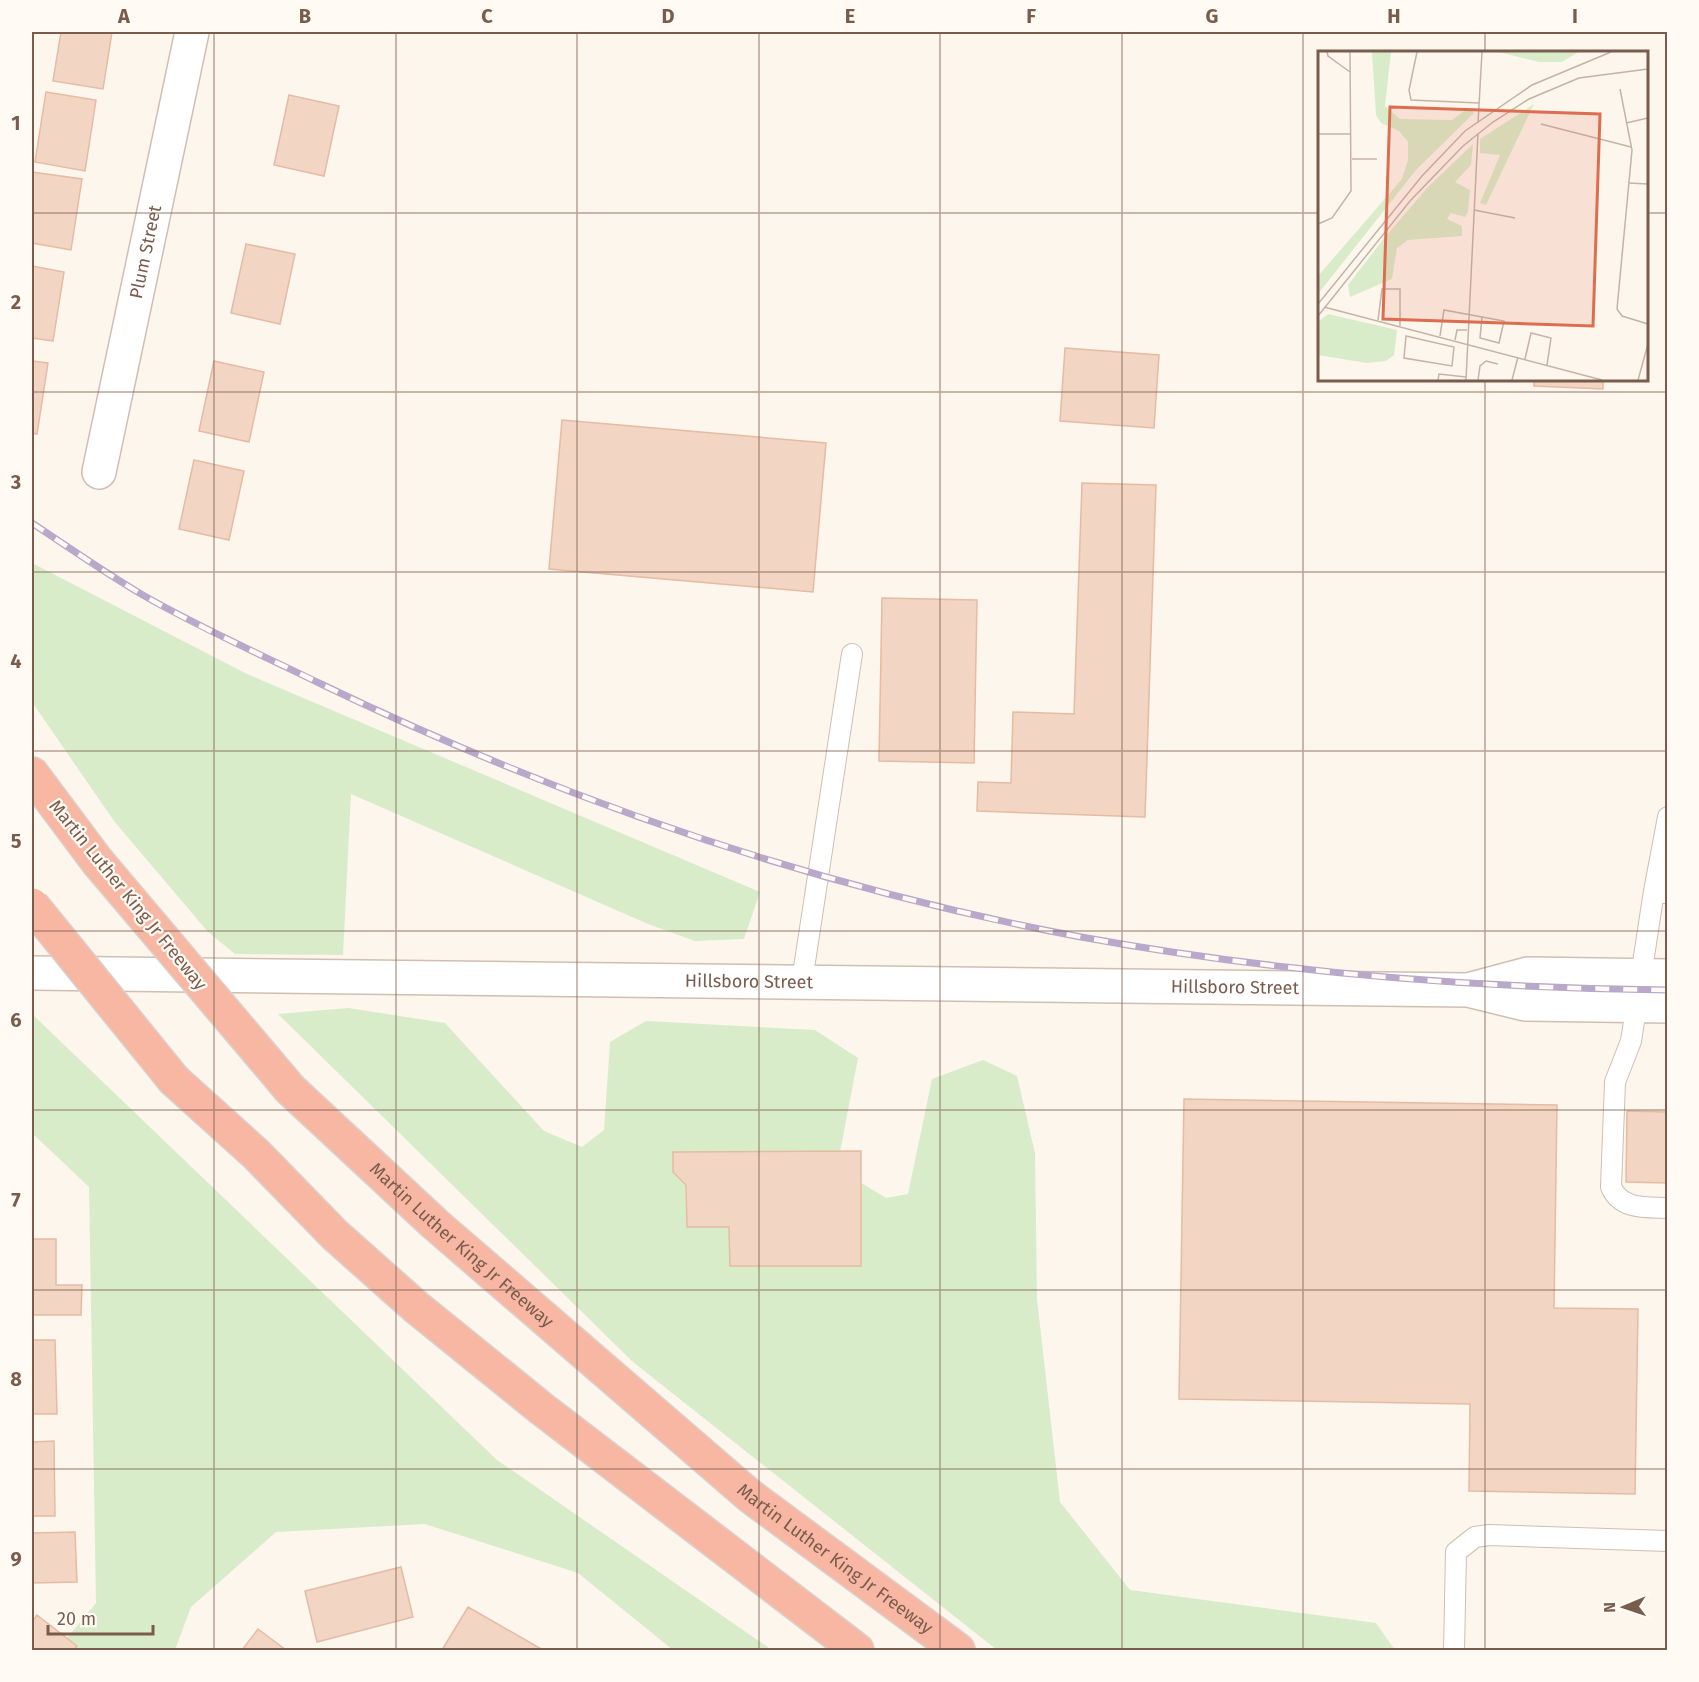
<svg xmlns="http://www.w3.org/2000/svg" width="1699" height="1682" viewBox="0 0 1699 1682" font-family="'Fira Sans',sans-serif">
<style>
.green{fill:#d8ecc9}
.building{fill:#f3d5c3;stroke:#e6bba3;stroke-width:1.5}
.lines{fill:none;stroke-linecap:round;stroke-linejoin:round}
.service-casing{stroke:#d1beb0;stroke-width:22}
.minor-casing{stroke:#d1beb0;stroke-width:36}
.tertiary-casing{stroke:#d1beb0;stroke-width:36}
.motorway-casing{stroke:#dad1cd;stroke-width:36}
.service{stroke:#fff;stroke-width:20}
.minor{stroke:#fff;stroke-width:33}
.tertiary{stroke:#fff;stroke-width:33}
.motorway{stroke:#f7b7a3;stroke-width:33}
.rail-casing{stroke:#b9a8c9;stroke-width:7}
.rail{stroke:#fffaf3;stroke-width:4.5;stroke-dasharray:14;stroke-linecap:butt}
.motorway-bridge-casing{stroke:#dad1cd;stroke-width:36;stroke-linecap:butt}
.motorway-bridge{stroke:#f7b7a3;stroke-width:33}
.grid{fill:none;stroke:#7a5c4d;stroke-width:1.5;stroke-opacity:0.55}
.labels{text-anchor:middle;stroke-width:4.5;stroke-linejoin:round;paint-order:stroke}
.street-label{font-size:18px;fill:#7a5c4d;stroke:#fffaf3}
.inset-road{fill:none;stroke:#c5b3a7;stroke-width:1.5}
.view{fill:#dc6d51;fill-opacity:0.15;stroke:#dc6d51;stroke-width:3}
.inset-edge{fill:none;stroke:#7a5c4d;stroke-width:3}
.neatline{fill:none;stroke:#7a5c4d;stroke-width:2}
.grid-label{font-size:20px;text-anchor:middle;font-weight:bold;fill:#7a5c4d}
</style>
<rect width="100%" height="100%" fill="#fdf6ec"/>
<!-- green -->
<path class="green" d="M32 563 247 674 760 892 744 939 695 941 648 924 351 794 343 955 235 954 208 932 114 821 32 702Z
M348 1008 445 1023 544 1131 582 1147 604 1130 610 1042 646 1021 815 1030 858 1058 837 1168 886 1198 908 1194 932 1079 983 1060 1017 1076 1035 1153 1037 1299 1060 1502 1130 1590 1376 1623 1395 1650H997L633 1362 278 1014Z
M32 1014 497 1460 772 1650H673L578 1573 425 1524 276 1532 191 1607 175 1650H57L96 1603 89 1187 32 1133Z"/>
<!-- building -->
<path class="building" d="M61 32H112L103 89 53 81Z
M46 92 96 100 85 171 35 162Z
M289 95 339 106 324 176 274 165Z
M32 172 82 179 71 250 32 243Z
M246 244 295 254 280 324 231 313Z
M32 266 64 272 53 341 32 338Z
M1065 348 1159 355 1154 428 1060 421Z
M32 361 48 363 37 434 32 433Z
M214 361 264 372 249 442 199 431Z
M1534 380H1603V389L1534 386Z
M562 420 826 443 813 592 549 569Z
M194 460 244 471 229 540 179 529Z
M1082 483 1156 485 1145 817 977 811 978 782 1011 783 1013 712 1074 714Z
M882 598 977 600 974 763 879 761Z
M1184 1099 1557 1105 1554 1308 1638 1309 1635 1494 1469 1491 1470 1404 1179 1399Z
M1627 1111 1668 1112V1183L1626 1182Z
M861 1151V1266H730L729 1227H687L686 1185 673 1172V1152Z
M32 1239H56V1285H82L81 1315H32Z
M32 1340H55L57 1414H32Z
M54 1441 55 1516H32V1442Z
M75 1532 77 1582 32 1583V1533Z
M401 1567 413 1617 317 1642 305 1591Z
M468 1607 543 1650H442Z
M37 1615 77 1646 73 1650H32V1622Z
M258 1629 286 1650H242Z"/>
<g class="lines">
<!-- service casing -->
<g class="service-casing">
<path id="service" d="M1654 891 1631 1041 1615 1082 1611 1187C1621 1210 1646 1207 1668 1208
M1665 893 1654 891 1668 817
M802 981 852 654
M1454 1650 1456 1552 1475 1537 1489 1535 1668 1541"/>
</g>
<!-- minor casing -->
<g class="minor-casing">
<g id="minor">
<path id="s1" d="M99 472 192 32"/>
</g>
</g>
<!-- tertiary casing -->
<g class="tertiary-casing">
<g id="tertiary">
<path id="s2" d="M32 973 1468 990 1525 1004 1668 1006"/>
<path d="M1472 989 1528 974 1668 976"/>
</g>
</g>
<!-- motorway casing -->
<g class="motorway-casing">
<g id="motorway">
<path d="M32 774 97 861"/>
<path d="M174 1080 257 1155 335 1235 416 1307 542 1409 857 1650"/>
<path id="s3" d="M290 1089 435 1224 750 1496 958 1650"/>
</g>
</g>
<!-- service -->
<use href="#service" class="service"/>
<!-- minor -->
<use href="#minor" class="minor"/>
<!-- tertiary -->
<use href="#tertiary" class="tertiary"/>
<!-- motorway -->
<use href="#motorway" class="motorway"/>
<!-- rail casing -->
<g class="rail-casing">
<path id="rail" d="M32 523C68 547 104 572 141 594 198 627 260 654 319 683 560 799 818 888 1081 937 1275 972 1471 988 1668 990"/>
</g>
<!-- rail -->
<use href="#rail" class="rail"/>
<!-- motorway-bridge casing -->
<g class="motorway-bridge-casing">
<path id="motorway-bridge" d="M97 861 290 1089
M32 905 174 1080"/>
</g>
<!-- motorway-bridge -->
<use href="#motorway-bridge" class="motorway-bridge"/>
</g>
<!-- grid -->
<path class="grid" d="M214 32V1650M396 32V1650M577 32V1650M759 32V1650M940 32V1650M1122 32V1650M1303 32V1650M1485 32V52M32 213H1320M1646 213H1668M1485 380V1650M32 392H1668M32 572H1668M32 751H1668M32 931H1668M32 1110H1668M32 1290H1668M32 1469H1668"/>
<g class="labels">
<!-- street labels -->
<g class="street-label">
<text dy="6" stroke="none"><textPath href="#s1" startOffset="225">Plum Street</textPath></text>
<text transform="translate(128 895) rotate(51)" y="6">Martin Luther King Jr Freeway</text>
<text dy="6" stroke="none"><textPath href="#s2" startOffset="717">Hillsboro Street</textPath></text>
<text dy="6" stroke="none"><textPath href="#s2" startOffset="1203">Hillsboro Street</textPath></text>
<text dy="6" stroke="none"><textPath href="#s3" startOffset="232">Martin Luther King Jr Freeway</textPath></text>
<text dy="6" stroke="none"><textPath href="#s3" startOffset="720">Martin Luther King Jr Freeway</textPath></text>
</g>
</g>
<!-- overview -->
<g transform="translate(1318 51)">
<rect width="330" height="330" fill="#fdf6ec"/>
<path d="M54 1H73L67 55 82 68 134 69 150 57 156 62 98 119 0 243V225L84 128 90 109V91L81 80 63 72 58 64ZM181 1H260L244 11H221ZM216 53 168 154 162 152 182 104 162 102V88ZM155 93 153 114 137 131 152 139 150 160 147 166 133 162 129 168 144 175V185L90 189 79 197 74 228 32 246 30 234 67 186 110 136ZM10 263 79 279 76 304 68 310 49 312 0 304V271Z" fill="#d8ecc9"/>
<path class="inset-road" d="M9 1 10 5 32 21M99 1 91 39 93 49 161 52M302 38 314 99 299 258 304 265 330 273M160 72 164 1M308 72 330 67M223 73 313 96M0 83H33M34 108H59M310 132 330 133M156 159 197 167M0 173 14 167 33 140 32 1M0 253 104 125 147 80 214 34 293 1M6 256 284 329M0 265 92 150 145 95 175 71 211 48 261 27 330 18M164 266 186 270 181 292 162 287ZM60 269 64 238H82V275M88 285 136 296 134 315 86 307ZM122 285 126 259 164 266M137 289 139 279H149M207 308 213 282 233 287 229 314M120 329 121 323 148 326M148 329 160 82M160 329 162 315 168 310 180 313M194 329 200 306M320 329 330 293"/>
<path class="view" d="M72 56 282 63 275 275 65 268Z"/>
<rect width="330" height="330" class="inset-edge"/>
</g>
<!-- border -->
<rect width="1699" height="1682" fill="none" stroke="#fffaf3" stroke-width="66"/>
<!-- north arrow -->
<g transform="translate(1624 1607) rotate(268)" stroke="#fffaf3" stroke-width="4.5" paint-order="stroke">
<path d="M0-4.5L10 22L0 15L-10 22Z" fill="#7a5c4d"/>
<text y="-9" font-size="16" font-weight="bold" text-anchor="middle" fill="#7a5c4d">N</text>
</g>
<!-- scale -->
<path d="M48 1625v9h105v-9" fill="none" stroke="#7a5c4d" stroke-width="3"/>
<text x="57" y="1625" font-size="18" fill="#7a5c4d" stroke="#fffaf3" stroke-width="4.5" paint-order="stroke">20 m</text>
<rect x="33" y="33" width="1633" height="1616" class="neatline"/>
<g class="grid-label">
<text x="124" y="23">A</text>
<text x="305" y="23">B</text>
<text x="487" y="23">C</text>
<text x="668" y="23">D</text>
<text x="850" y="23">E</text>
<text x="1031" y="23">F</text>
<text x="1212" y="23">G</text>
<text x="1394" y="23">H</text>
<text x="1575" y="23">I</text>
<text x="16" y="130">1</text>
<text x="16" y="309">2</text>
<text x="16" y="489">3</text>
<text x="16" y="668">4</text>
<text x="16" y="848">5</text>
<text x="16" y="1027">6</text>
<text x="16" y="1207">7</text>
<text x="16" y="1386">8</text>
<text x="16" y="1566">9</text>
</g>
</svg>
